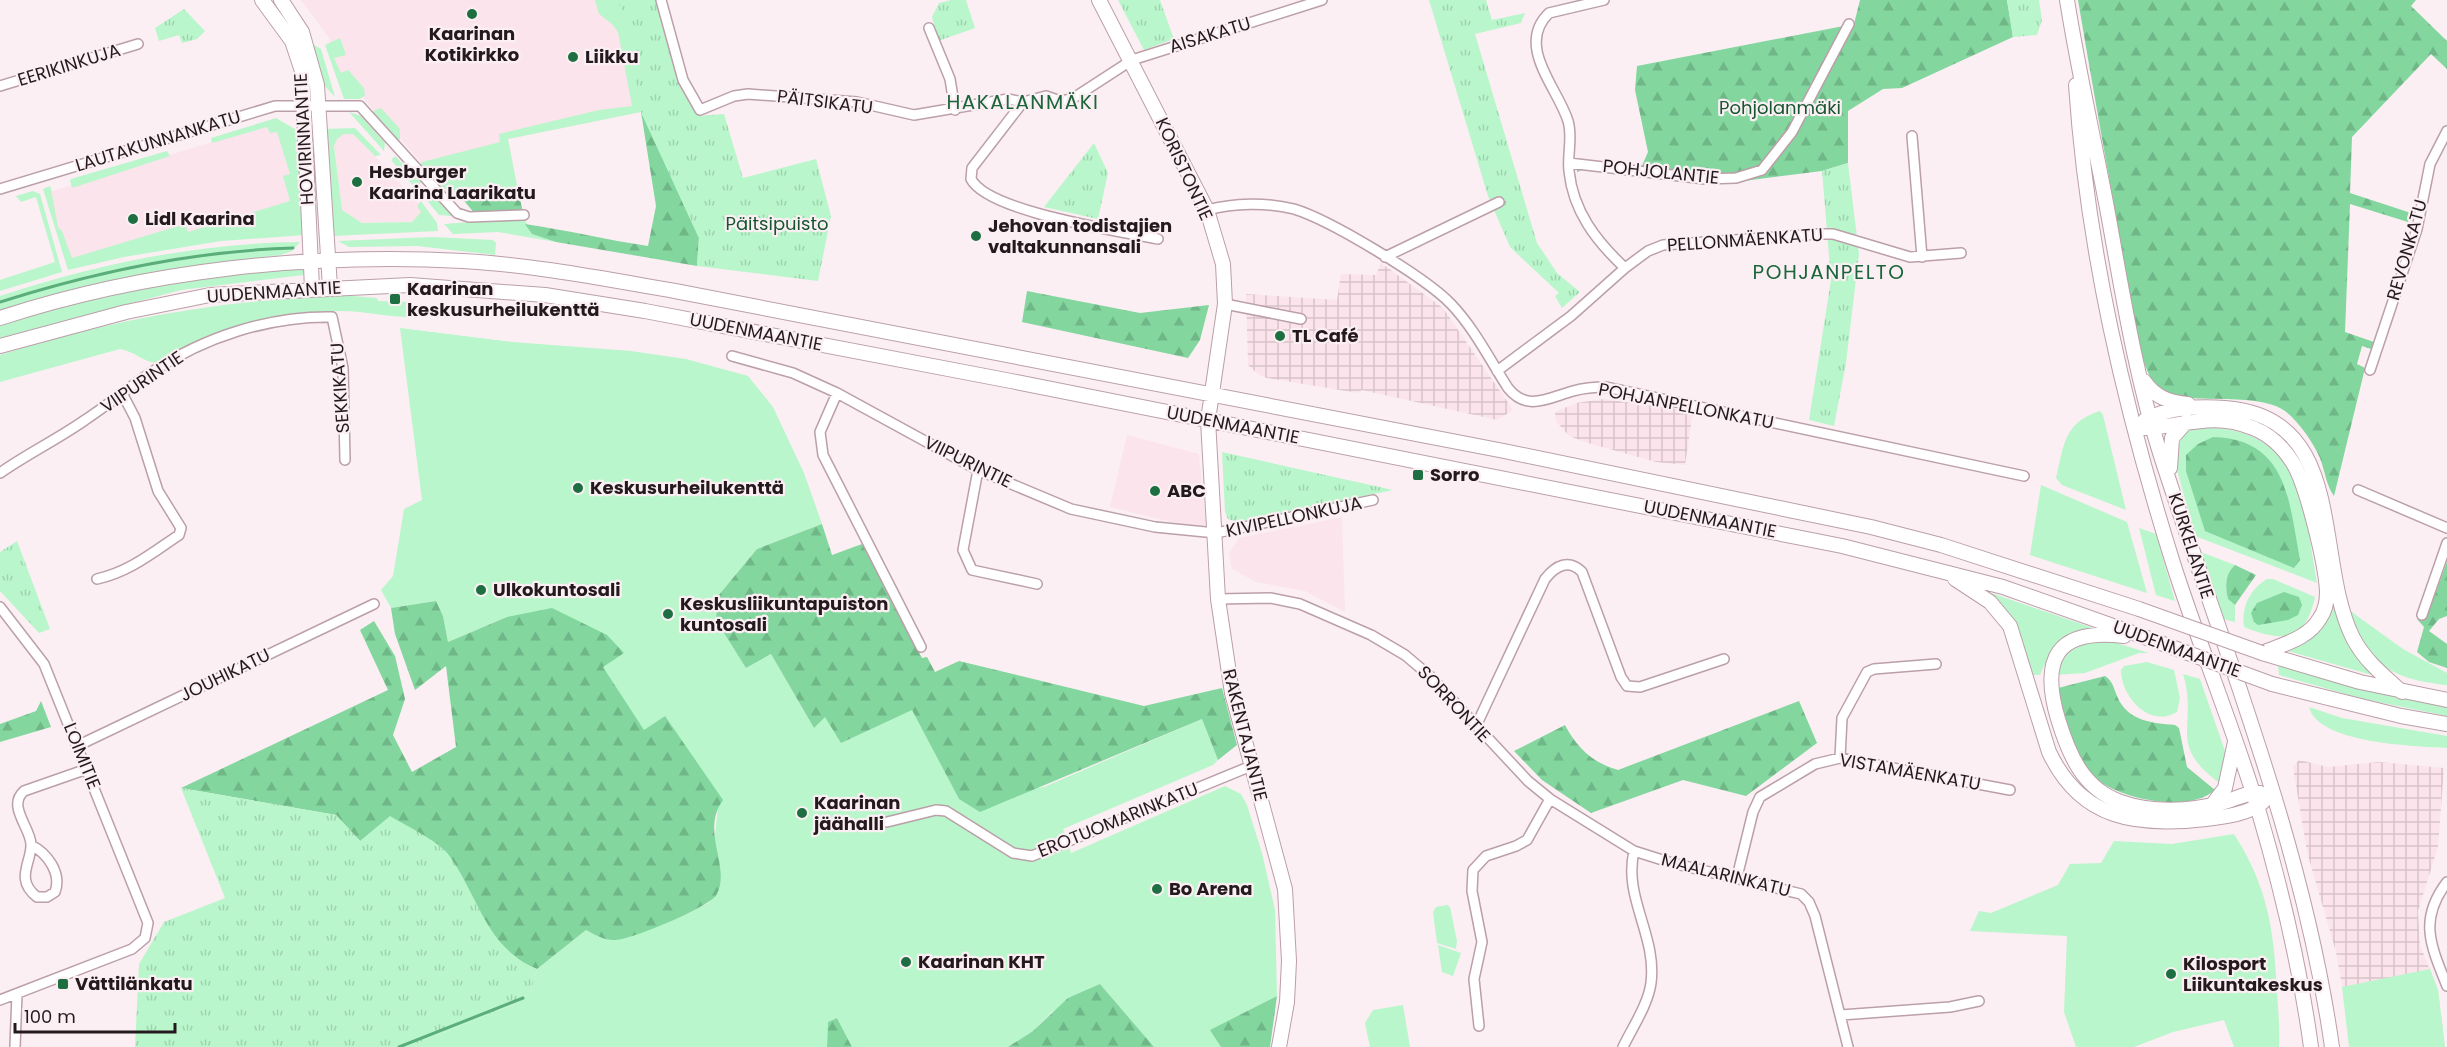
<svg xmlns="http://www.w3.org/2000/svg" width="2447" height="1047" viewBox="0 0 2447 1047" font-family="Poppins,sans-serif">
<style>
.built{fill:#fbe4eb}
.industrial{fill:url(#industrial-grid)}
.green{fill:#b9f6cb}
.forest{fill:url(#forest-firs)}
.park{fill:url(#park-tufts)}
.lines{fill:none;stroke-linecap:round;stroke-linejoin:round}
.stream{stroke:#5bae79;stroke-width:3}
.street-casing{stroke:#bb9fa9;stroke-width:12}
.secondary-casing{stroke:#bb9fa9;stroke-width:16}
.street{stroke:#fff;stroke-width:9}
.secondary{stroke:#fff;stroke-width:14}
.secondary-bridge-casing{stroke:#bb9fa9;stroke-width:16;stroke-linecap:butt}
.secondary-bridge{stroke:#fff;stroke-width:14}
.poi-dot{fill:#1d6f41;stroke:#fbeff3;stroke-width:2}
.labels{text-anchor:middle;stroke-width:4.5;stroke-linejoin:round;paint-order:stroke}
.poi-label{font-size:18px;font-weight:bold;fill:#241a1e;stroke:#fbeff3;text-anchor:start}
.street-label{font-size:18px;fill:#241a1e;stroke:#fbeff3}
.park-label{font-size:18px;fill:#175531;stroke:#fbeff3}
.neighbourhood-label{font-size:20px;letter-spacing:1.5px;fill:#1a653a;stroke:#fbeff3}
</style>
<defs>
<pattern id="industrial-grid" width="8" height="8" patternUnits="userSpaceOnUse" patternTransform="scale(1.5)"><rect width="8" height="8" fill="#fbe4eb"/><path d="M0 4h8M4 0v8" fill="none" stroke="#d7c3c9"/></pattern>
<pattern id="forest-firs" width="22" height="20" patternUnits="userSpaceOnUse" patternTransform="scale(1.5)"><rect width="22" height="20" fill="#82d69e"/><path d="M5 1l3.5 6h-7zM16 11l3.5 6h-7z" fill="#70b788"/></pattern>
<pattern id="park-tufts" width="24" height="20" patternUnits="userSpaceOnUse" patternTransform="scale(1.5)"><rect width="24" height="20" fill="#b9f6cb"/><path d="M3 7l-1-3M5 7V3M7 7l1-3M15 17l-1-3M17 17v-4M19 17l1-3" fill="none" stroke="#9fd2ae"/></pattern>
</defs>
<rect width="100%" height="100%" fill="#fbeff3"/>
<!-- built -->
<path class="built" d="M301 0H616L641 112 508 139 518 191 461 197 441 184 336 68 329 38Z
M277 122 290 137 292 209 67 260 46 193Z
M354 133 434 221 362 223 342 210 333 135Z
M1127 435 1199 454 1206 525 1179 524 1110 507Z
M1342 517 1345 612 1305 591 1256 582 1232 569 1229 553 1239 538Z"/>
<!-- industrial -->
<path class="industrial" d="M1381 263 1443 308 1513 410 1497 420 1362 390 1358 393 1267 378 1259 375 1248 365 1246 294 1337 300 1341 274 1376 275Z
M1604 399 1693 411 1685 465 1656 462 1588 443 1569 436 1556 421 1555 412 1576 403Z
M2299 760 2328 767 2379 762 2444 768 2438 847 2418 911 2420 945 2438 990 2445 1047 2347 1014 2336 952 2307 852 2293 767Z"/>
<!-- green -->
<path class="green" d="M595 0H657L680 85 712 158 697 266 699 238 641 112 508 139 518 191C470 202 454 205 419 165L422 162 500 142 499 134 599 110 632 106 618 32 612 24 599 14Z
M340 38 346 55 334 58 341 73 348 70 364 88 365 95 360 99H344L325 45Z
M314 45 321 49 335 97 322 83 311 46Z
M381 108 400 129V140L395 139 371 112Z
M349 112 361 116 385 143 384 151Z
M276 118 300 132 305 235 221 241 124 257 68 270 43 189 50 186 51 189 58 227 62 231 72 258 185 224 188 232 290 201 283 176 290 174 277 132 270 133 267 127 212 143 211 138Z
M355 128 381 155 375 156 353 134H344L337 139 334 146 342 210 362 223 412 222 421 212 417 206 421 201 437 223 438 231 333 236 323 129Z
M167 151 170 156 72 188 70 180 74 178Z
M395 156 421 182 417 190 391 160Z
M33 191 40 194 62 272 0 291V280L55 262 36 197 21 202 16 196Z
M431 194 452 214V216L439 215 424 197Z
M524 218 532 234 556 242 498 232 453 234 444 224Z
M432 237 493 240 496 243 495 255 417 246 349 247 338 241Z
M300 242 292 251 281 255C185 266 93 283 0 311V296C96 264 199 243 300 242Z
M308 268V273L304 275 181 290 0 338V326C99 294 204 271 308 268Z
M340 295 377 298 378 301 411 302 414 309 406 317C384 316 363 311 341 311 275 312 214 330 156 363 144 362 134 351 120 349L0 382V355C110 319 224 300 340 295Z
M400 328 513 342 631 351 686 359 748 376 773 407 804 473 822 524 757 549 718 596 746 668 771 654 814 728 824 717 912 709 959 799 1044 787 1202 719 1218 760 1213 765 1063 829 1071 853 1225 786 1241 794 1247 805 1262 853 1275 910 1277 996 1211 1030 1221 1047H1154L1100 984 1052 1012 1033 1031 1008 1047H852L837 1018 828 1022 827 1047H408L519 1002 531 991 537 969 586 930 596 935 621 939 707 904 717 894 720 881 714 845 718 806 665 716 644 731 603 667 507 617 448 642 443 616 436 601 391 608 381 590 393 576 404 509 422 500Z
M2100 411 2103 415 2126 510 2062 485 2056 478C2064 445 2064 422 2100 411Z
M2196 427C2304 427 2302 499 2317 583L2195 536 2174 459 2183 434Z
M2041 485 2127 522 2147 593 2030 555Z
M2139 528 2156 534 2175 601 2156 595Z
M2198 551 2235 565C2225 574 2225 586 2228 599L2235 605V622L2223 619Z
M2267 579H2273L2315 597C2305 643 2281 642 2244 627 2241 607 2250 589 2267 579Z
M1991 593 2093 628C2065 634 2051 649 2040 675H2030L2015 622Z
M2329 603 2336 604 2379 677 2281 649Z
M2349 610 2403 649 2447 673V685C2390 679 2367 664 2349 610Z
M2107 640 2149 653H2139L2085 673 2054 675C2069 646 2075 645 2107 640Z
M2147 662 2174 670 2180 698 2177 712C2149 729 2121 696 2121 670L2124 666Z
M2278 665 2355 687 2447 706V716L2363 699 2279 675Z
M2183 674 2200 679 2226 754 2221 784C2165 744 2199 727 2183 674Z
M2309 707 2342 718 2447 736V748C2416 746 2318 744 2309 707Z
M2234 834C2268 887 2274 930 2277 992 2278 1010 2280 1029 2279 1047H2234L2224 1020 2173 1032 2134 1047H2076L2064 1012 2067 936 1970 931 1979 911 1991 913 2058 885 2070 864 2101 863 2114 841 2172 844Z
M1447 905 1450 907 1457 941 1456 949 1437 943 1433 912 1436 907Z
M1438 945 1461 953 1453 976 1442 972Z
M2430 969 2438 990 2445 1047H2349L2342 987Z
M1403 1005 1410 1047H1370L1365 1023 1373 1010Z"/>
<!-- forest -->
<path class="forest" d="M1860 0H2007L2013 37 1902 88 1883 89 1848 111V163L1822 171 1728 183 1697 184 1587 168 1577 172 1578 159 1641 168 1648 152 1635 90 1637 66 1854 24Z
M2078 0H2416L2411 6 2447 41V69L2431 54 2352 137 2350 193 2411 213 2408 222 2350 204 2345 332 2374 342 2371 349 2362 346 2357 364 2365 368 2334 496C2326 485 2325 471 2320 458 2313 442 2299 422 2285 411 2254 389 2179 409 2157 387 2136 365 2125 266 2119 233 2105 155 2091 78 2078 0Z
M641 112 699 238 697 266 556 242 532 234 525 224C567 230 607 240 648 246L656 206Z
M518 191 523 212 475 214 461 197 474 200Z
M1027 291 1140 313 1209 305 1200 340 1188 358 1022 322Z
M2213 437C2288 439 2289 502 2300 560L2294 568 2205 531 2186 471V455L2198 444Z
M822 524 832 555 862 544 922 658 927 657 935 672 959 661 1144 706 1222 688 1237 745 1218 760 1202 719 980 812 959 799 912 710 841 743 825 717 814 728 771 654 746 668 716 620 718 596 757 549Z
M2447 562V616L2439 619 2429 631 2447 644V668L2429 662 2417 652 2424 627 2417 619 2431 605Z
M2235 565 2256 575 2235 605 2228 599C2225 586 2225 574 2235 565Z
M2284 592 2299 597 2302 605 2298 615 2288 620 2258 625 2254 622 2251 613 2257 603Z
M436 601 443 616 448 642 507 617 552 608 607 635 624 653 603 667 644 730 665 716 723 800C700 831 731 866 717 894 711 907 632 939 616 940 606 941 595 935 586 930L537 969C490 951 470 893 447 853L360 841 336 815 181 788 388 690 360 630 374 621 395 656 405 699 393 735 412 772 456 747 446 666 415 690 395 634 391 608Z
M2105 676C2113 681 2114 689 2117 696 2127 721 2152 723 2175 725L2179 728 2187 767 2215 790C2186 816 2105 797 2083 767 2067 745 2064 714 2058 688Z
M41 701 51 727 0 742V724L36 711Z
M1799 701 1817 743 1746 796 1683 780 1591 813 1542 780 1514 751 1565 725C1577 748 1593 763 1618 770Z
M1100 984 1154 1047H1008L1033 1031 1068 998Z
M1277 996 1270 1047H1221L1210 1030Z
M837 1018 852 1047H827L828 1022Z"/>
<!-- park -->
<path class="park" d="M616 0H657C667 40 674 81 698 116L724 114 743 178 816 159 831 216 818 281 697 266 699 238 641 112 625 14Z
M951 0H966L975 28 938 41 932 17 939 3Z
M1118 0H1160L1174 39 1144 50Z
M1429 0H1486L1492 20 1525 13 1521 23 1475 34 1537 243 1557 273 1580 292 1562 308 1555 296 1559 293 1510 247 1488 196Z
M2007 0H2039L2042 20 2037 35 2013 37Z
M184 9 205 31 197 39 182 43 179 35 159 41 155 28Z
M1094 143 1108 173 1098 219 1044 207Z
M1848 163 1859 254 1846 363 1834 426 1809 420 1831 280 1822 171Z
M1222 452 1393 490 1238 522 1228 519 1225 512Z
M17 541 50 629 39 633 0 591V552Z
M181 788 336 815 360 841 390 816C405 825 438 841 448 854 478 894 486 949 537 969L531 991 519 1002 408 1047H135L139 964 164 922 225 898Z"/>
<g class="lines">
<!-- stream -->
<path class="stream" d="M0 302C95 272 193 251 293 248
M399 1047 523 998"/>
<!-- street casing -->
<g class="street-casing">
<path id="street" d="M661 0 683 80 700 110 734 96 748 94 857 102 914 115 1008 99 1023 102
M1604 0 1549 13C1515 46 1558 88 1568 121 1573 137 1567 155 1569 171 1573 211 1596 241 1625 268
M929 28 950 79 955 110
M0 86 138 44
M1912 136 1922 257
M1569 163 1705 179 1736 178 1762 170 1792 132 1849 24
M0 189 275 106H360L457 213 469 217 524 215
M1207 210C1234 203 1266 202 1294 209 1330 220 1425 277 1451 304 1474 328 1490 360 1508 388 1527 412 1548 398 1573 391 1584 388 1594 387 1606 387L2024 476
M1158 239C1120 231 988 212 971 179L972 168 1023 102 1046 96 1060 101 1072 99 1132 60 1322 0
M1385 257 1499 202
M1225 304 1301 319
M732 356 793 373 837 393 978 470 1071 509 1155 527 1216 533 1373 500
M2370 370 2417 229 2430 164 2447 131
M1497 371 1571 316 1625 268 1648 251 1663 245 1818 234H1833L1910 257 1961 253
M837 393 820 432 823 455 921 647
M978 470 963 550 972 570 1037 584
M0 473C27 454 58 439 85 420 108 405 129 387 152 372 204 337 269 316 332 317L343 368 345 460
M2358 490 2447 528
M97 579C129 572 152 553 179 535L181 528 158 491 135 418 122 393
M1218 599 1270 598 1300 604 1371 635 1405 655 1431 677 1528 781 1550 799 1634 851 1672 863 1801 894 1809 902 1815 916 1848 1047
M0 607 44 664 148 923 145 938 132 949 0 1000
M2422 615 2447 543
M1476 726 1545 579C1556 565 1569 559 1582 572L1621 677 1627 686 1640 687 1724 659
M77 746 374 604
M1840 758 1842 718 1867 672 1874 669 1936 664
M887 822 936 810 946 811 1013 853 1032 856 1251 766
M31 845C47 853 62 873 55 892L47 897H37C14 879 32 862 31 844 30 827 7 806 24 791L87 769
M1737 877 1753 812 1760 797 1815 764 1840 758 2010 790
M2447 882C2418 920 2431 946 2447 986
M1841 1015 1950 1007 1979 1001
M1479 1026 1474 979 1482 942 1472 891 1473 870 1486 856 1516 846 1527 840 1550 799
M15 1047 17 994
M1623 1047C1632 1028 1648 1005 1651 983 1657 935 1623 898 1634 851"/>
</g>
<!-- secondary casing -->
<g class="secondary-casing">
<path id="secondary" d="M262 0 292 41 302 71 312 288
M281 0 302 32 317 85 330 287
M1099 0 1207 210 1223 264 1225 304 1208 420 1218 599 1232 693 1285 889 1289 961 1287 1002 1279 1047
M2067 0C2078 70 2094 139 2107 208 2122 290 2135 374 2160 453 2223 649 2303 842 2332 1047
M2076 85C2087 248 2124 407 2173 563 2199 645 2233 726 2258 809 2281 887 2300 966 2311 1047
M0 318C147 270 309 253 463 261 534 265 605 279 675 291L1504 451 1871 527 1941 545 2139 609
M0 346 126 312 210 295 410 285 545 295 645 311 1011 381 1842 546 2003 587 2147 638
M2144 381C2155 397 2168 402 2188 404
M2145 420C2167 407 2201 406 2225 408 2349 417 2313 558 2353 638 2365 661 2384 676 2402 692
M2144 428C2184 427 2211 411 2253 428 2271 435 2283 447 2293 463 2307 486 2326 565 2327 592 2327 601 2325 611 2320 618 2308 639 2283 644 2262 653
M2170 468 2172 438 2187 421
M1955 579 1990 602 2010 626 2049 752C2081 820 2137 827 2206 819 2224 817 2249 814 2263 802
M2124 636C2057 628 2040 658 2058 719 2069 755 2083 789 2121 802 2152 813 2190 811 2221 803 2234 800 2246 792 2260 793
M2262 653 2360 682 2447 700
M2272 684 2401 716 2447 724
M2213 804 2225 788 2235 742"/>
</g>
<!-- street -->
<use href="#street" class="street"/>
<!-- secondary -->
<use href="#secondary" class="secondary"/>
<!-- secondary-bridge casing -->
<g class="secondary-bridge-casing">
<path id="secondary-bridge" d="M2139 609 2262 653
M2147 638 2272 684"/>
</g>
<!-- secondary-bridge -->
<use href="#secondary-bridge" class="secondary-bridge"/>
</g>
<!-- markers -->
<g class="poi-dot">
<circle cx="472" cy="14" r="6"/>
<circle cx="573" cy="57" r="6"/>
<circle cx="357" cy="182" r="6"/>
<circle cx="133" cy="219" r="6"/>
<circle cx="976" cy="236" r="6"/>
<rect x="389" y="293" width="12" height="12" rx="3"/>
<circle cx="1280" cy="336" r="6"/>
<rect x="1412" y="469" width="12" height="12" rx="3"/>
<circle cx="578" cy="488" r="6"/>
<circle cx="1155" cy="491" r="6"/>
<circle cx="481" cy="590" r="6"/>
<circle cx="668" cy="614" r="6"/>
<circle cx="802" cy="813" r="6"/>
<circle cx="1157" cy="889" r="6"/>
<circle cx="906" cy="962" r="6"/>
<circle cx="2171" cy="974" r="6"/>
<rect x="57" y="978" width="12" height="12" rx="3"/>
</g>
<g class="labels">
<!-- poi labels -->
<g class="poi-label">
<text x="472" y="40" text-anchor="middle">Kaarinan<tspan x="472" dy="21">Kotikirkko</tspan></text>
<text x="585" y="63">Liikku</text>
<text x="369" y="178">Hesburger<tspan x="369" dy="21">Kaarina Laarikatu</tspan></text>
<text x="145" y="225">Lidl Kaarina</text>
<text x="988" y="232">Jehovan todistajien<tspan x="988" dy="21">valtakunnansali</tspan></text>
<text x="407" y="295">Kaarinan<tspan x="407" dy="21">keskusurheilukenttä</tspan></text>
<text x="1292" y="342">TL Café</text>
<text x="1430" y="481">Sorro</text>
<text x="590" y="494">Keskusurheilukenttä</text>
<text x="1167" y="497">ABC</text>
<text x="493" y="596">Ulkokuntosali</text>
<text x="680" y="610">Keskusliikuntapuiston<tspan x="680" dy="21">kuntosali</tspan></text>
<text x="814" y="809">Kaarinan<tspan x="814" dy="21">jäähalli</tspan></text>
<text x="1169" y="895">Bo Arena</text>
<text x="918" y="968">Kaarinan KHT</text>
<text x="2183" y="970">Kilosport<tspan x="2183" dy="21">Liikuntakeskus</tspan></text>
<text x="75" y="990">Vättilänkatu</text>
</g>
<!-- street labels -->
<g class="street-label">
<text transform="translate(1210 35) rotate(-17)" y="6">AISAKATU</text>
<text transform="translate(69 65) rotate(-17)" y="6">EERIKINKUJA</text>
<text transform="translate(825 102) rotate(7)" y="6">PÄITSIKATU</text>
<text transform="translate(304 139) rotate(-93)" y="6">HOVIRINNANTIE</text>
<text transform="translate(158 141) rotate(-17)" y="6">LAUTAKUNNANKATU</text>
<text transform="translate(1184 169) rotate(65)" y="6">KORISTONTIE</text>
<text transform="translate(1661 172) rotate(6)" y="6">POHJOLANTIE</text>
<text transform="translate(1745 240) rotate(-4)" y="6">PELLONMÄENKATU</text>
<text transform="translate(2407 250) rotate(-74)" y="6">REVONKATU</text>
<text transform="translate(274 292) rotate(-4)" y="6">UUDENMAANTIE</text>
<text transform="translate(756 332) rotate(11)" y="6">UUDENMAANTIE</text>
<text transform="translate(142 382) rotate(-34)" y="6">VIIPURINTIE</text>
<text transform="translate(340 388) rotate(-94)" y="6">SEKKIKATU</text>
<text transform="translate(1686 406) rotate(11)" y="6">POHJANPELLONKATU</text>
<text transform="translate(1233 425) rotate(11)" y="6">UUDENMAANTIE</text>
<text transform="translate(968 462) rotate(26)" y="6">VIIPURINTIE</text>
<text transform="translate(1294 517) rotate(-12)" y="6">KIVIPELLONKUJA</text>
<text transform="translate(1710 519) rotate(11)" y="6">UUDENMAANTIE</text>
<text transform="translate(2191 546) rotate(72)" y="6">KURKELANTIE</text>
<text transform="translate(2177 649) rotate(20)" y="6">UUDENMAANTIE</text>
<text transform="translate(225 675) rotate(-26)" y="6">JOUHIKATU</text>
<text transform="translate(1454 704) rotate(47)" y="6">SORRONTIE</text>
<text transform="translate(1245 735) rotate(76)" y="6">RAKENTAJANTIE</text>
<text transform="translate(82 756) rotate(68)" y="6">LOIMITIE</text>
<text transform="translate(1910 772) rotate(10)" y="6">VISTAMÄENKATU</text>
<text transform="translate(1118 820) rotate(-22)" y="6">EROTUOMARINKATU</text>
<text transform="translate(1726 875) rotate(14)" y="6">MAALARINKATU</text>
</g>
<!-- park labels -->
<g class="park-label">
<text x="1780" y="114">Pohjolanmäki</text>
<text x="777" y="230">Päitsipuisto</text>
</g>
<!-- neighbourhood labels -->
<g class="neighbourhood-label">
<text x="1023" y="109">HAKALANMÄKI</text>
<text x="1829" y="279">POHJANPELTO</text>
</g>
</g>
<!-- scale -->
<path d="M15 1023v9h160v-9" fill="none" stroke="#241a1e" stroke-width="3"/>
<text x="24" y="1023" font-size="18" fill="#241a1e" stroke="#fbeff3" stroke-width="4.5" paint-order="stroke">100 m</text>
</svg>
